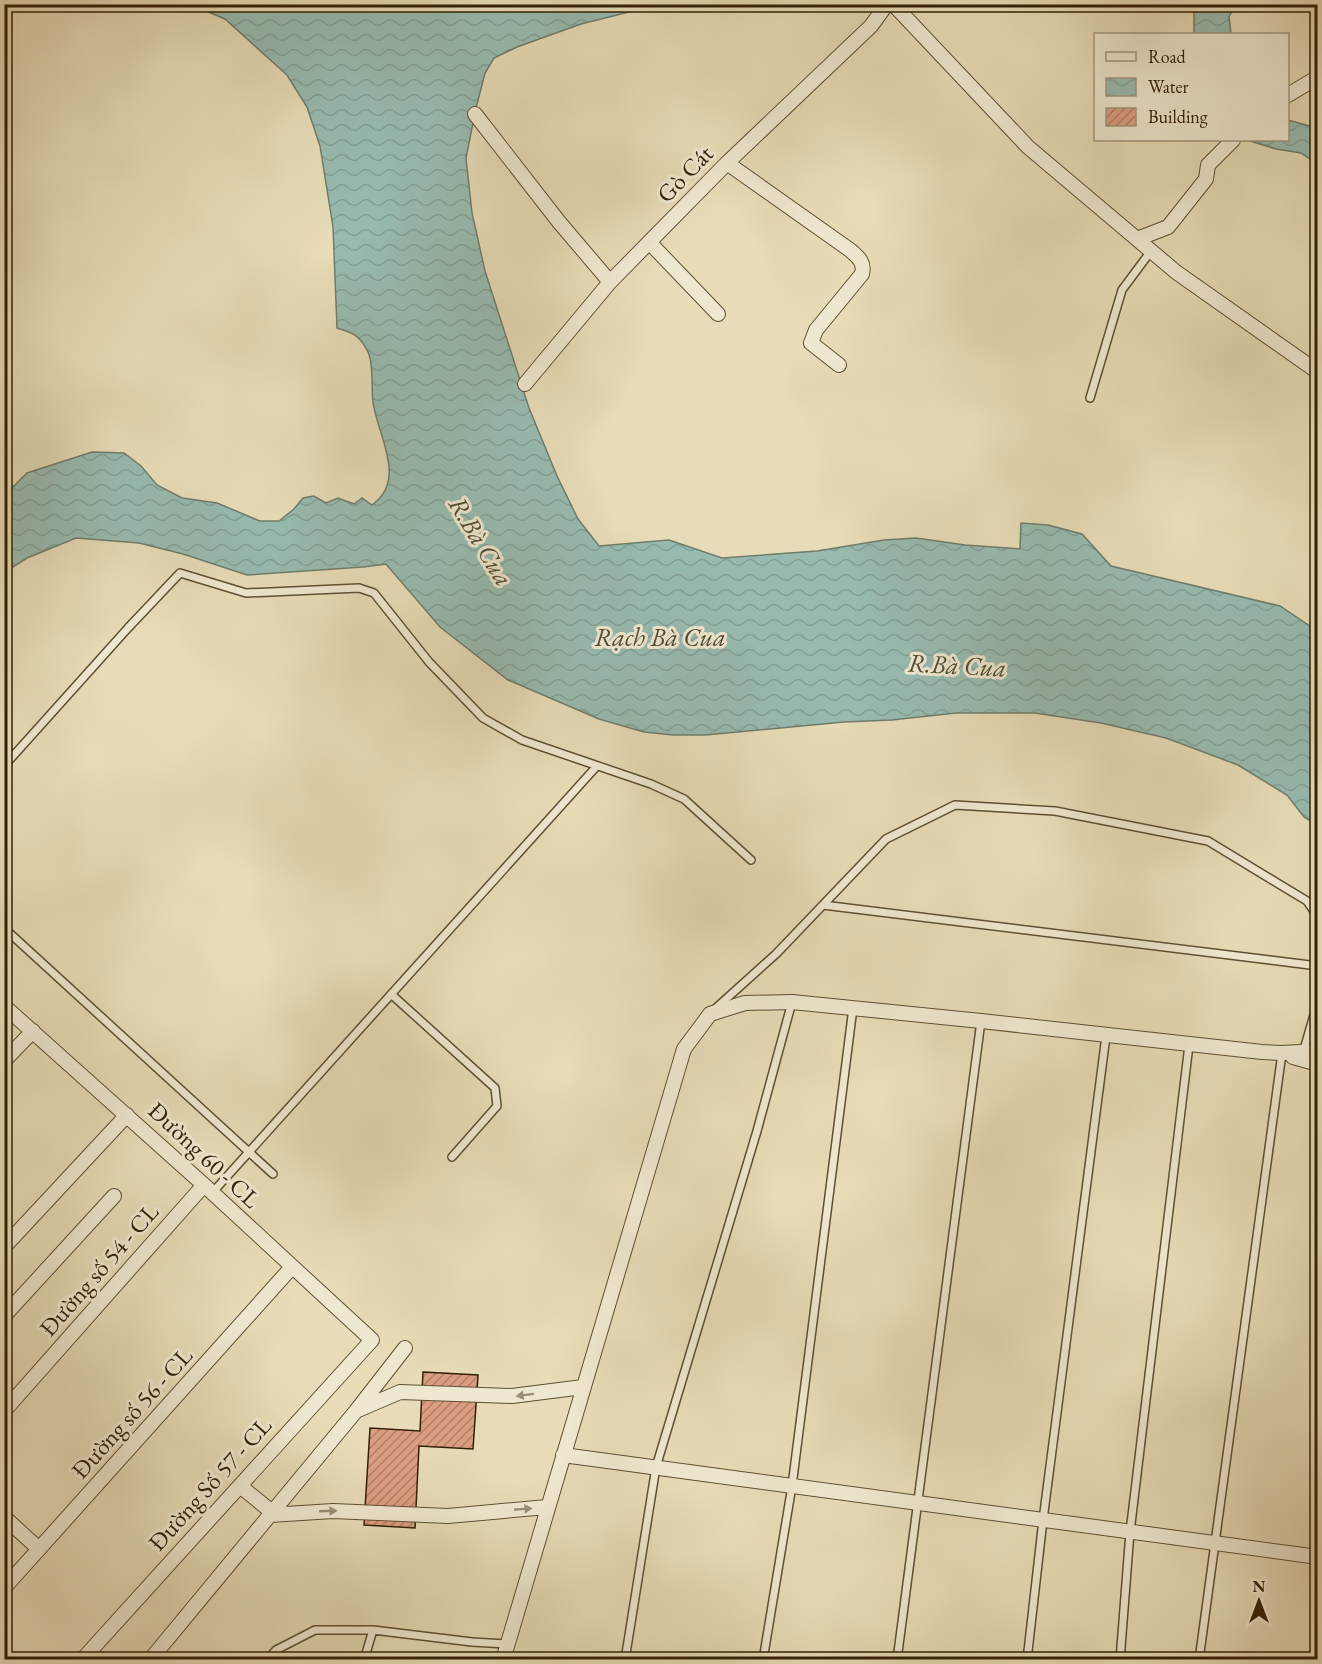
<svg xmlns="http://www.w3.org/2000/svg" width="1322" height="1664" viewBox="0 0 1322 1664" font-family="'EB Garamond',serif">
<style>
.water{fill:url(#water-waves);stroke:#6f7d6c;stroke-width:1.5}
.building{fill:url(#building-hatch);stroke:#322005;stroke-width:1.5}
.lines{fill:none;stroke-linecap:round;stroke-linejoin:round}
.lane-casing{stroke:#5f4f32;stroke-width:10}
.street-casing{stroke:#5f4f32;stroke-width:16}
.lane{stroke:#efe8d0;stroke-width:7}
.street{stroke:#efe8d0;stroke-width:14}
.oneway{fill:#9a8e75}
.labels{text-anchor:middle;stroke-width:6;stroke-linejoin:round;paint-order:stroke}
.street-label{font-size:24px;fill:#322005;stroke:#efe8d0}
.water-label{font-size:26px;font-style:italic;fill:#504e38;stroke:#efe8d0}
</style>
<defs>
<pattern id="water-waves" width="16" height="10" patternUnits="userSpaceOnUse" patternTransform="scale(1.5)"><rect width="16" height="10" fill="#97bbb0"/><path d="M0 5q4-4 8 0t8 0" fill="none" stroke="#83a096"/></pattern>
<pattern id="building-hatch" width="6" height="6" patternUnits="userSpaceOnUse" patternTransform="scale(1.5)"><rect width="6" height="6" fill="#dc9e82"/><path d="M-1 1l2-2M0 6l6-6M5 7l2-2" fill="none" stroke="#b38068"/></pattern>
</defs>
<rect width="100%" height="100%" fill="#e7dcb7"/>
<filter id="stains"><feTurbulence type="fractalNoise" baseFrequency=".00333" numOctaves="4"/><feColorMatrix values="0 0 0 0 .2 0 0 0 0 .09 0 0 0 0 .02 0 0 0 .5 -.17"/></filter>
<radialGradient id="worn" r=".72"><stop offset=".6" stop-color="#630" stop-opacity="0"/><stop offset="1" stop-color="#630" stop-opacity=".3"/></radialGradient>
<!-- water -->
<path class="water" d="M192 5H657L581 24 517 47 494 58 485 73 476 108 466 158 472 213 485 271 529 408 557 476 578 519 599 546 669 540 722 558 817 551 884 540 916 538 965 545 1020 549 1021 523 1048 525 1082 534 1111 566 1280 606 1317 631V825L1304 817 1287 795 1238 765 1166 738 1101 723 1035 713H956L892 720 844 722 705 735H673L644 732 599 719 508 680 440 627 386 564 363 567 247 575 183 554 139 543 76 538 27 558 5 572 4 496 27 473 92 452 124 453 141 466 157 485 182 498 217 503 260 521H279L294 509 303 498 314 496 326 503 338 498 354 504 362 498 372 505C408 480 377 434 373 402 371 389 374 364 368 352 360 336 354 333 337 328L333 227 320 146 307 107 287 75 225 19Z
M1197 5H1237L1234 6 1229 17 1231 34H1194V12Z
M1288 120 1317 128V164L1301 153 1276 149 1247 140H1288Z"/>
<!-- building -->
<path class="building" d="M423 1372 478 1375 473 1449 419 1446 415 1528 364 1525 370 1428 420 1431Z"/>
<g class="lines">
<!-- lane casing -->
<g class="lane-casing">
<path id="lane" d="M1090 398 1122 290 1151 251
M4 766 128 628 180 573 246 593 359 588 374 593 429 662 483 718 522 740 651 784 684 799 751 860
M823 905 1318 966
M4 928 273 1174
M391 994 495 1088 497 1106 452 1157
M716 1008 776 954 886 839 955 805 1055 811 1208 841 1307 901 1318 917
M1303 1053 1318 1001
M212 1193 596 767
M267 1660 276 1650 315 1630H373L472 1642 506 1644
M364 1660 373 1630
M625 1660 656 1467 757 1131 792 1002
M763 1660 792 1486 853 1008
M897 1660 981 1021
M1027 1660 1043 1520 1106 1036
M1120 1660 1130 1532 1189 1045
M1199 1660 1282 1053"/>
</g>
<!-- street casing -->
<g class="street-casing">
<path id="street" d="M893 4 1028 147 1176 272 1318 372
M1288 95 1318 77
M475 114 559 222 610 282
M727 163 850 250C858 257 865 262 862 274L816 330 811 343 839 365
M1137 239 1168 227 1206 179 1208 165 1233 140
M649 242 718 314
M525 384 610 282 727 163 871 26 887 4
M4 1006 204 1185 372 1340 82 1660
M1293 1057 1318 1064
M4 1061 33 1031
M4 1247 127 1115
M4 1316 114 1196
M358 1410 400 1392 512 1396 583 1387
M4 1411 204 1185
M563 1455 1318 1557
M240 1486 272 1512
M270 1515 333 1511 448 1516 547 1507
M4 1517 39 1549
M4 1588 292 1267
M150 1660 356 1411 405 1348
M503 1660 684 1049 710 1014 745 1003 792 1002 981 1021 1262 1052 1282 1053 1318 1051"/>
</g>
<!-- lane -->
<use href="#lane" class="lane"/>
<!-- street -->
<use href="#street" class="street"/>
</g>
<!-- one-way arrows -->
<defs><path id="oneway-solid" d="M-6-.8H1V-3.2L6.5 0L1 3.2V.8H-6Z" transform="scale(1.5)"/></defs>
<g class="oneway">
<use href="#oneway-solid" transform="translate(525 1395) rotate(173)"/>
<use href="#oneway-solid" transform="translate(523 1509) rotate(-5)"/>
<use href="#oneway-solid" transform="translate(328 1511) rotate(-2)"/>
</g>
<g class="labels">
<!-- street labels -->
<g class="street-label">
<text transform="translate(685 174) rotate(-46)" y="8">Gò Cát</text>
<text transform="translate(204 1155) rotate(43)" y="8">Đường 60 - CL</text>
<text transform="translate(99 1270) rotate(-49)" y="8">Đường số 54 - CL</text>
<text transform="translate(132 1413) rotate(-48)" y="8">Đường số 56 - CL</text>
<text transform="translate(210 1484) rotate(-48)" y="8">Đường Số 57 - CL</text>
</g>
<!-- water labels -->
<g class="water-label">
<text transform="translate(481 541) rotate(59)" y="9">R.Bà Cua</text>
<text x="660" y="646">Rạch Bà Cua</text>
<text transform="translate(957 665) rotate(3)" y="9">R.Bà Cua</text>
</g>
</g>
<!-- margin -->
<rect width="1322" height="1664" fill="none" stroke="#e7dcb7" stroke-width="24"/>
<rect x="6" y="6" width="1310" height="1652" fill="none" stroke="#322005" stroke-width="3"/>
<rect x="12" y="12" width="1298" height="1640" fill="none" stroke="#322005" stroke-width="1.5"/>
<!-- legend -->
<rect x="1094" y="33" width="195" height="108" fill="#efe8d0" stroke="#a3987f" stroke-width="1.5"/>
<rect x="1106" y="52" width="30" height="9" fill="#efe8d0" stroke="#a3987f" stroke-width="1.5"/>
<text x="1148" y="63" font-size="18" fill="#322005">Road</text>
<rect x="1106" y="78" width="30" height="18" fill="url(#water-waves)" stroke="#a3987f" stroke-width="1.5"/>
<text x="1148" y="93" font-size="18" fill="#322005">Water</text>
<rect x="1106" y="108" width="30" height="18" fill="url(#building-hatch)" stroke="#a3987f" stroke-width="1.5"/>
<text x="1148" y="123" font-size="18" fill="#322005">Building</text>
<!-- north arrow -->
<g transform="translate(1259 1601)" stroke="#efe8d0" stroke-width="4.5" paint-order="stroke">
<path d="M0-4.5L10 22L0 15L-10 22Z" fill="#322005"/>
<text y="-9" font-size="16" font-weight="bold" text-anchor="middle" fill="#322005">N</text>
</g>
<rect width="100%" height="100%" filter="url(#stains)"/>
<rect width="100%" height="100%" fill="url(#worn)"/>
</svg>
